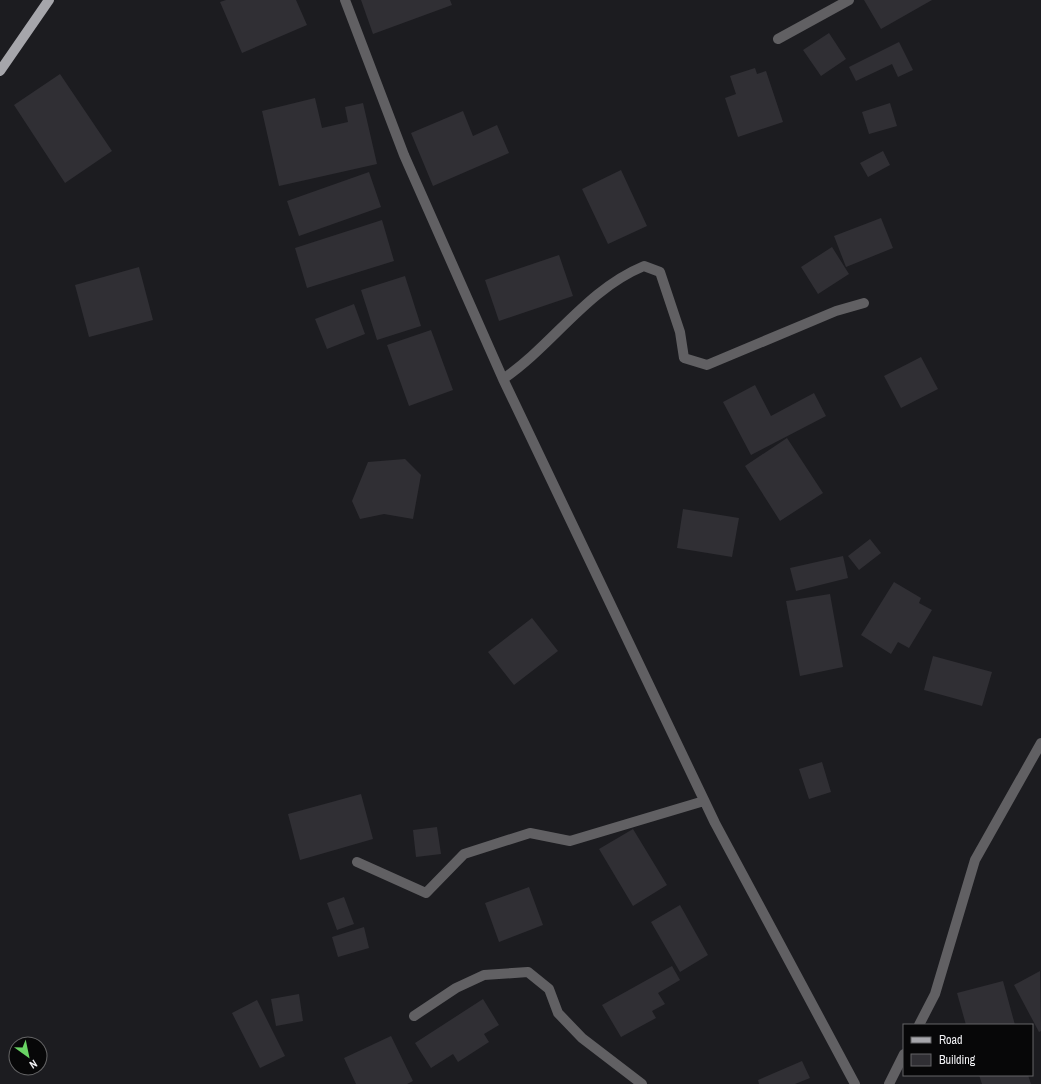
<svg xmlns="http://www.w3.org/2000/svg" width="1041" height="1084" viewBox="0 0 1041 1084" font-family="'Archivo Narrow',sans-serif">
<style>
.building{fill:#302f34}
.lines{fill:none;stroke-linecap:round;stroke-linejoin:round}
.minor{stroke:#616063;stroke-width:10}
.major{stroke:#a6a6ab;stroke-width:10}
</style>
<rect width="100%" height="100%" fill="#1c1c20"/>
<!-- building -->
<path class="building" d="M226 0H296L307 25 242 53 220 2Z
M361 0H450L452 5 373 34Z
M864 0H932L881 29Z
M829 33 846 59 821 76 803 50Z
M899 42 913 70 898 77 892 64 856 81 849 67Z
M755 68 757 74 766 71 783 122 738 137 725 98 736 94 730 76Z
M60 74 112 151 65 183 14 105Z
M315 98 322 128 348 122 345 107 363 103 377 164 279 186 262 111Z
M890 103 897 126 869 134 862 112Z
M463 111 473 136 497 125 509 153 433 186 411 133Z
M883 151 890 165 868 177 860 163Z
M621 170 647 226 608 244 582 189Z
M369 172 381 207 299 236 287 201Z
M881 218 893 248 846 267 834 236Z
M382 220 394 261 307 288 295 248Z
M832 247 849 274 818 294 801 267Z
M559 255 573 296 499 321 485 280Z
M139 267 153 320 89 337 75 285Z
M405 276 421 326 377 340 361 290Z
M354 304 365 334 327 349 315 319Z
M431 330 453 390 409 406 387 345Z
M921 357 938 389 901 408 884 376Z
M755 385 771 416 814 393 826 416 751 455 723 402Z
M787 438 823 493 780 521 745 466Z
M405 459 421 475 413 519 384 514 360 519 352 501 368 462Z
M683 509 739 518 732 557 677 548Z
M870 539 881 553 859 570 848 556Z
M843 556 848 578 796 591 790 568Z
M894 582 921 598 919 603 932 610 909 648 898 642 891 654 861 635Z
M830 594 843 667 800 676 786 601Z
M532 618 558 651 514 685 488 652Z
M933 656 992 672 982 706 924 690Z
M822 762 831 792 809 799 799 769Z
M361 794 373 839 300 860 288 814Z
M437 827 441 854 416 857 413 830Z
M633 829 667 885 633 906 599 849Z
M529 887 543 925 499 942 485 903Z
M344 897 354 924 337 930 327 903Z
M680 905 708 955 680 972 651 922Z
M364 927 369 948 338 957 332 937Z
M672 966 680 980 658 993 665 1004 652 1011 656 1018 621 1037 602 1005Z
M1040 971 1041 1031 1039 1032 1014 985Z
M1003 981 1015 1025H966L957 993Z
M299 994 303 1021 276 1026 271 999Z
M483 999 499 1025 484 1034 489 1042 458 1062 453 1054 431 1068 415 1043Z
M257 1000 285 1056 260 1068 232 1013Z
M391 1036 413 1081 407 1084H356L344 1058Z
M802 1061 810 1078 795 1084H759L758 1080Z
M979 1075H1028L1031 1084H982Z"/>
<g class="lines">
<!-- minor -->
<path class="minor" d="M345 0 404 155 503 379 715 823 855 1084
M778 39 849 0
M503 379C553 345 586 290 644 266L660 272 680 332 684 358 707 365 836 311 864 303
M357 862 426 893 464 854 530 833 570 841 704 801
M414 1016 456 988 484 975 528 972 549 989 558 1013 582 1038 642 1084
M919 1025 935 994 975 860 1041 743
M889 1084 904 1054"/>
<!-- major -->
<path class="major" d="M0 71 49 0"/>
</g>
<!-- legend -->
<rect x="903" y="1024" width="130" height="52" fill="#070708" stroke="#656566"/>
<rect x="911" y="1037" width="20" height="6" fill="#a6a6ab" stroke="#656566"/>
<text x="939" y="1044" font-size="12" fill="#f1f1f4">Road</text>
<rect x="911" y="1054" width="20" height="12" fill="#302f34" stroke="#656566"/>
<text x="939" y="1064" font-size="12" fill="#f1f1f4">Building</text>
<!-- north arrow -->
<g transform="translate(28 1056) rotate(147)"><circle r="19" fill="#070708" stroke="#656566"/>
<path d="M0-3L7 15L0 10L-7 15Z" fill="#69d464"/>
<text y="-6" font-size="11" font-weight="bold" text-anchor="middle" fill="#f1f1f4">N</text>
</g>
</svg>
